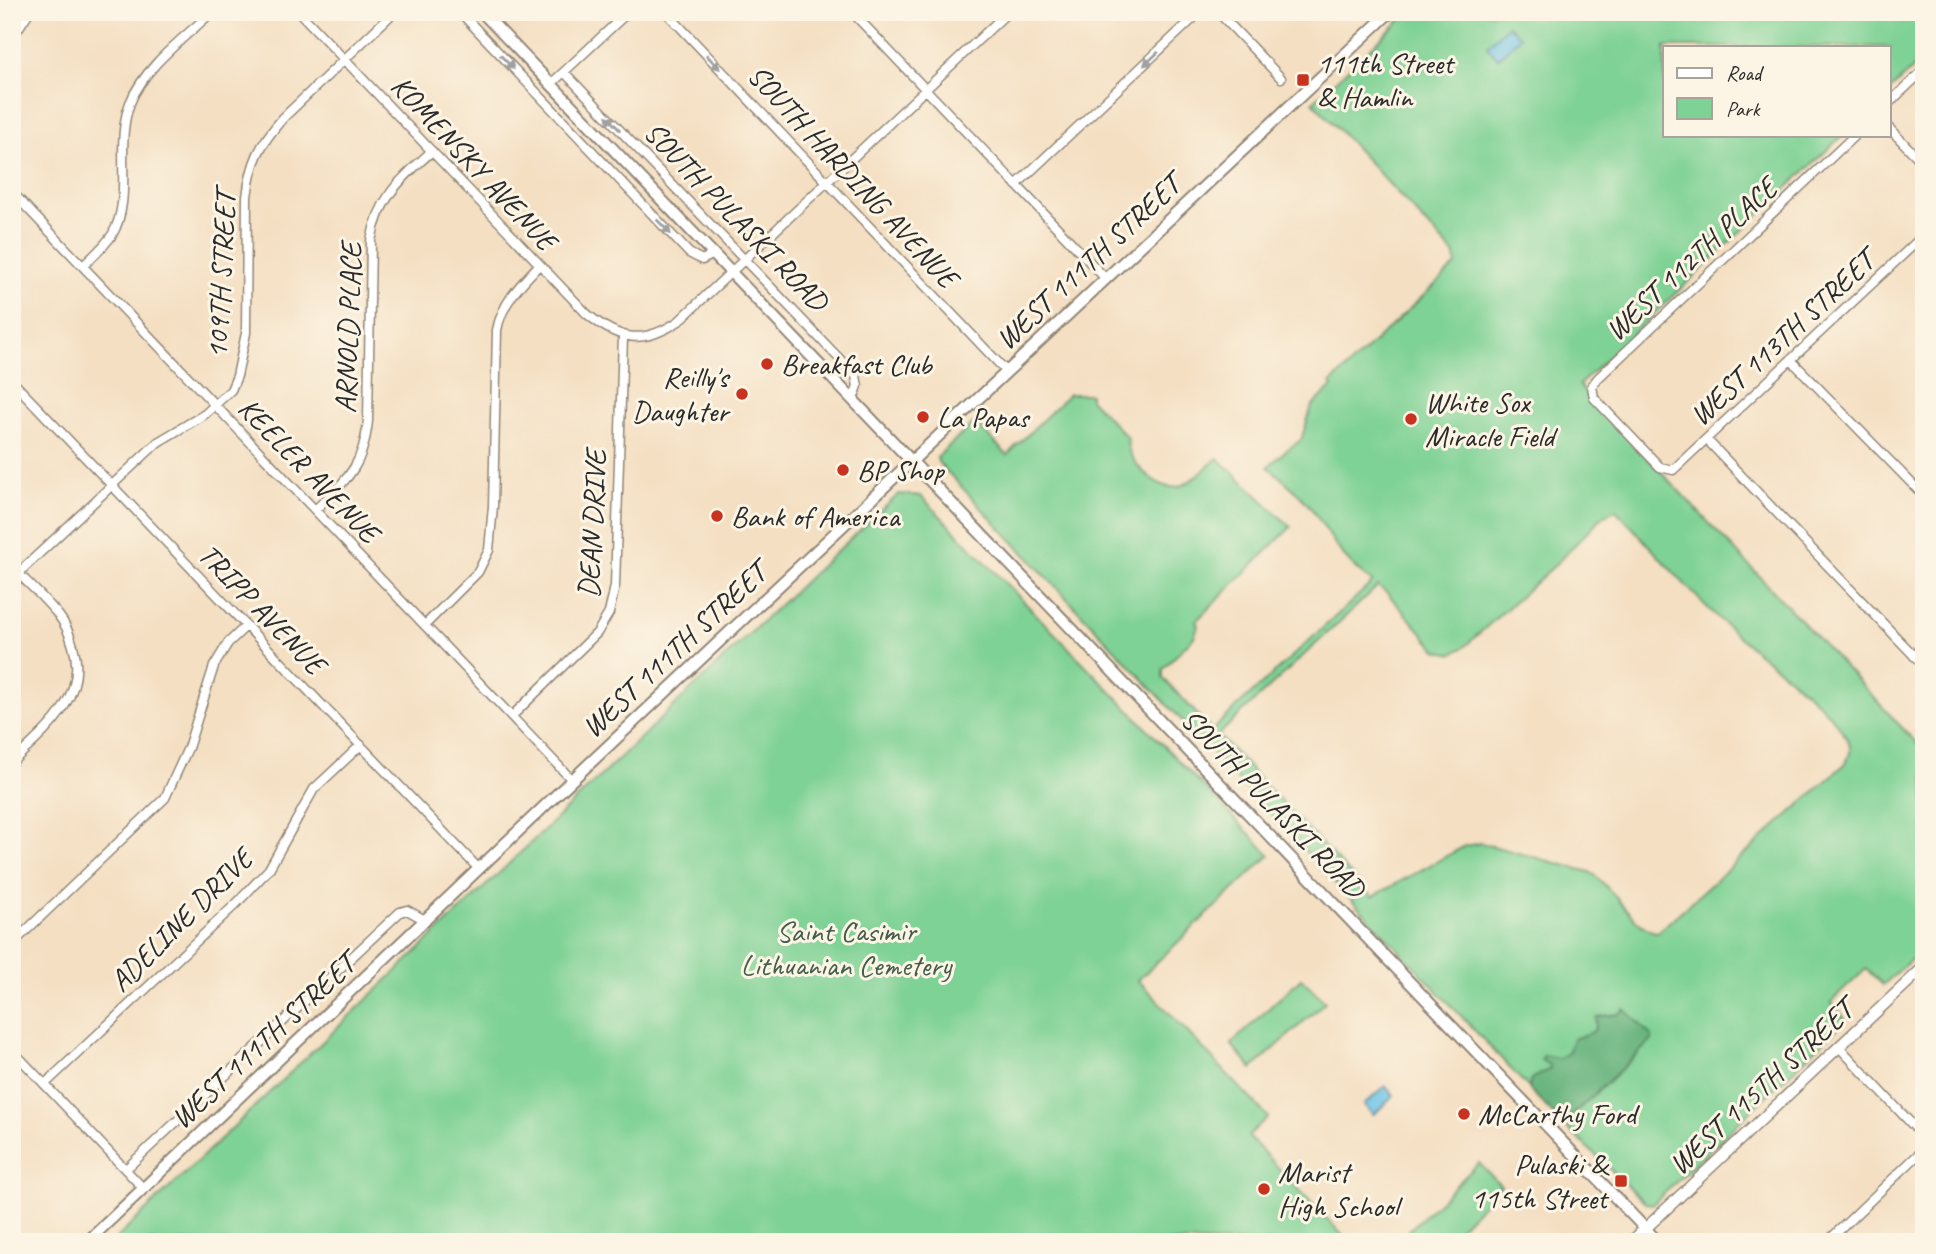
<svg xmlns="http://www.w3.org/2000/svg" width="1936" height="1254" viewBox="0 0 1936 1254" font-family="Caveat,sans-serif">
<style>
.green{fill:#7fd295;stroke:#557e60;stroke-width:2;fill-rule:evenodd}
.forest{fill:#67b47e;stroke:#497054;stroke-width:2}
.water{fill:#6ac2e7;stroke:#4a7689;stroke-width:2}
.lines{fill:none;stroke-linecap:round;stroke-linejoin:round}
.minor-casing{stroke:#908576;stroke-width:11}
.tertiary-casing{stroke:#908576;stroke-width:13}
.secondary-casing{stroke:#908576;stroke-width:14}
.minor{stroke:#fff;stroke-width:8}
.tertiary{stroke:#fff;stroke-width:10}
.secondary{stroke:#fff;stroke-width:10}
.oneway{fill:#a0a0a0}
.poi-dot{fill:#c8321e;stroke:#fcf5e5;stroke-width:2.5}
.labels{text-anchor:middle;stroke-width:6;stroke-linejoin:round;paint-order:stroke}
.poi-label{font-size:30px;fill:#2b2b2b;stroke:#fcf5e5;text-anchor:start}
.street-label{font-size:30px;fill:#2b2b2b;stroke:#fcf5e5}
.park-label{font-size:30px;fill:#445d4b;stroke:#fcf5e5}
</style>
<rect width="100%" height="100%" fill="#fcf5e5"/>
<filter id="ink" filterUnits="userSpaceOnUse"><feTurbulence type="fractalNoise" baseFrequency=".0143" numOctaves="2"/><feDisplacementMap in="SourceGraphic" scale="14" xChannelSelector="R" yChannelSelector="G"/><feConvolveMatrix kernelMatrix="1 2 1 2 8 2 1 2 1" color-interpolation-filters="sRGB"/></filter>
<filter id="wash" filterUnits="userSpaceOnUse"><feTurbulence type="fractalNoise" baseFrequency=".00686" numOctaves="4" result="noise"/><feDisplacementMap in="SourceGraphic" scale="28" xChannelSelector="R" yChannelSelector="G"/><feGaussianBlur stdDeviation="1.57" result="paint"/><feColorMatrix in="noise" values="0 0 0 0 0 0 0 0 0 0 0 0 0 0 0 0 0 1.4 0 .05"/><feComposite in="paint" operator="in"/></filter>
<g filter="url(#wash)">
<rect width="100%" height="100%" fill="#f4dfc2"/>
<!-- green -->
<path class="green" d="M1409 12H1924V58L1889 91V47H1665V135H1843L1579 385 1924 751V948L1883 985 1866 969 1831 1002 1846 1020 1653 1204 1645 1203 1563 1124 938 462 937 457 975 422 1007 455 1069 394H1090V399L1128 438C1123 458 1157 491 1177 487 1189 485 1208 466 1218 458L1291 527 1196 621 1198 626 1194 637 1163 669V678L1212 730 1373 582C1338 559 1333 536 1309 506 1297 491 1283 479 1268 467L1285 451 1301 440 1312 406 1333 386 1331 383 1456 265 1455 255 1313 102ZM1616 510C1653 549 1689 592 1730 629 1764 661 1829 701 1849 743 1852 750 1849 756 1846 763L1658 932C1636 932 1611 884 1590 872L1481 843 1465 846 1372 897 1218 735 1378 586 1388 594 1437 650 1452 654 1463 648 1553 567 1604 515Z
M899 494 921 496 1270 855 1138 980 1268 1117 1248 1136 1349 1242H113L809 577Z
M1301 978 1325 1002 1252 1069 1231 1044Z
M1479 1163 1501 1186 1445 1242H1414L1406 1233Z"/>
<!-- forest -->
<path class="forest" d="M1624 1009 1652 1036V1040L1563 1124 1529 1089 1531 1079 1550 1069 1549 1065 1541 1060 1544 1055 1559 1058 1568 1053 1573 1039 1593 1032 1596 1027 1597 1017 1619 1014Z"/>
<!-- water -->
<path class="water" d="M1508 25 1520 37 1498 58 1487 46Z
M1385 1086 1394 1096 1373 1115 1364 1105Z"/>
</g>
<g filter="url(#ink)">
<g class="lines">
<!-- minor casing -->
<g class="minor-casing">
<path id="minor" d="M299 12 587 314C620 341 643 345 679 321L1008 12
M460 12 689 253 702 260 714 254
M666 12 1007 372
M852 12 1106 279
M1218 12 1281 78
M12 38 29 12
M564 72 856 376 858 386 853 399
M551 84 628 12
M1889 103 1924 70
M1889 128 1924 164
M1855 135 1597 379 1592 386 1594 398 1660 467 1673 470 1924 235
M1016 185 1200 12
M12 192 572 780
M83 266C93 256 104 247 112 235 134 198 114 144 130 103 145 66 183 39 212 12
M1792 361 1924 496
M12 381 479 869
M1707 440 1924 666
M315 510C347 479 363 468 368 421L371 241C379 197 400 180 432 151
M12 579 158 442 205 414 231 390 237 376 246 333 247 197C251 162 260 144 283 118L394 12
M425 625 478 572 489 550 493 506 497 330C502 303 520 285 539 265
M1914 656 1924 647
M512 716 597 633 609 613 615 586 623 337
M12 762C45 731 89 697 73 646 70 635 66 625 59 616 47 601 32 587 18 573
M12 944 165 798 188 748 214 666 228 643 246 626
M1839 1047 1924 1137
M12 1050 143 1188
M45 1084 237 903 269 869 314 789 361 745
M126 1169 400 912 407 910 425 920
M12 1241 13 1242
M1827 1242 1924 1149"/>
</g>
<!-- tertiary casing -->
<g class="tertiary-casing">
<path id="tertiary" d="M1631 1242 1924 967"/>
</g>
<!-- secondary casing -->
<g class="secondary-casing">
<path id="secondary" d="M482 12 1658 1242
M87 1242 572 780 1390 12"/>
</g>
<!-- minor -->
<use href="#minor" class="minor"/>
<!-- tertiary -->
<use href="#tertiary" class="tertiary"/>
<!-- secondary -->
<use href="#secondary" class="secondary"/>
</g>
<!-- one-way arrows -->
<defs><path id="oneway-solid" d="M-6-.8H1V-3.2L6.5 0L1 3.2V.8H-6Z" transform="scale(1.75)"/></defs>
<g class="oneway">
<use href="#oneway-solid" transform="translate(1151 59) rotate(137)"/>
<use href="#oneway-solid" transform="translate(507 62) rotate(46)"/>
<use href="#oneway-solid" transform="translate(713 62) rotate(47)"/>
<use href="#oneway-solid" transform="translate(613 123) rotate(-134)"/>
<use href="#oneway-solid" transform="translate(664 227) rotate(46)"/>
</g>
</g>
<!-- markers -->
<g class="poi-dot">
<rect x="1296" y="73" width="14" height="14" rx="3.5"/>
<circle cx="767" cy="364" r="7"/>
<circle cx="742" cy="394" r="7"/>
<circle cx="923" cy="417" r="7"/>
<circle cx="1411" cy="419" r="7"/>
<circle cx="843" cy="470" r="7"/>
<circle cx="717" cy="516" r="7"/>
<circle cx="1464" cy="1114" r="7"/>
<rect x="1614" y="1174" width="14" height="14" rx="3.5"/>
<circle cx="1264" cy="1189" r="7"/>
</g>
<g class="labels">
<!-- poi labels -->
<g class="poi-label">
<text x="1317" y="73">111th Street<tspan x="1317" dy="34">&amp; Hamlin</tspan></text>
<text x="781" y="374">Breakfast Club</text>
<text x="728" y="387" text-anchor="end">Reilly's<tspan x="728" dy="34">Daughter</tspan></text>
<text x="1425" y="412">White Sox<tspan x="1425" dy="34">Miracle Field</tspan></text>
<text x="937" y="427">La Papas</text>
<text x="857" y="480">BP Shop</text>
<text x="731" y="526">Bank of America</text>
<text x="1478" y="1124">McCarthy Ford</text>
<text x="1607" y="1174" text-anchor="end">Pulaski &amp;<tspan x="1607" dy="34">115th Street</tspan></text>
<text x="1278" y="1182">Marist<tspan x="1278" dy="34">High School</tspan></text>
</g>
<!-- street labels -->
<g class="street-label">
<text transform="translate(474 163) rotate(47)" y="10">KOMENSKY AVENUE</text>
<text transform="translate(853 176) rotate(47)" y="10">SOUTH HARDING AVENUE</text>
<text transform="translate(736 216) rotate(46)" y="10">SOUTH PULASKI ROAD</text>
<text transform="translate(1691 259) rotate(-43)" y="10">WEST 112TH PLACE</text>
<text transform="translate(1088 262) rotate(-43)" y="10">WEST 111TH STREET</text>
<text transform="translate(221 275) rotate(-87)" y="10">109TH STREET</text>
<text transform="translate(348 328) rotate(-88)" y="10">ARNOLD PLACE</text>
<text transform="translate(1782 338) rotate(-43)" y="10">WEST 113TH STREET</text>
<text transform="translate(309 470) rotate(46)" y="10">KEELER AVENUE</text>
<text transform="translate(592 524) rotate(-87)" y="10">DEAN DRIVE</text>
<text transform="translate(262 609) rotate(46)" y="10">TRIPP AVENUE</text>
<text transform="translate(674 650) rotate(-43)" y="10">WEST 111TH STREET</text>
<text transform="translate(1273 803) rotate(46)" y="10">SOUTH PULASKI ROAD</text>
<text transform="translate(181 920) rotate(-45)" y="10">ADELINE DRIVE</text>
<text transform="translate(263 1041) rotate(-43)" y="10">WEST 111TH STREET</text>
<text transform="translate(1761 1087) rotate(-43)" y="10">WEST 115TH STREET</text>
</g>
<!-- park labels -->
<g class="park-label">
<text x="846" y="941">Saint Casimir<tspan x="846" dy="34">Lithuanian Cemetery</tspan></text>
</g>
</g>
<!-- margin -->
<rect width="1936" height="1254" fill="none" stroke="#fcf5e5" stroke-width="42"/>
<!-- legend -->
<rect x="1663" y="46" width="228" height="91" fill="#fcf5e5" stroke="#a8a49b" stroke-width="2"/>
<rect x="1677" y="68" width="35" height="10" fill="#ffffff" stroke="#a8a49b" stroke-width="2"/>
<text x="1726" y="80" font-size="21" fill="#2b2b2b">Road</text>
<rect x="1677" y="98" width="35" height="21" fill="#7fd295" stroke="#a8a49b" stroke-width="2"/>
<text x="1726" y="116" font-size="21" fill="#2b2b2b">Park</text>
</svg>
